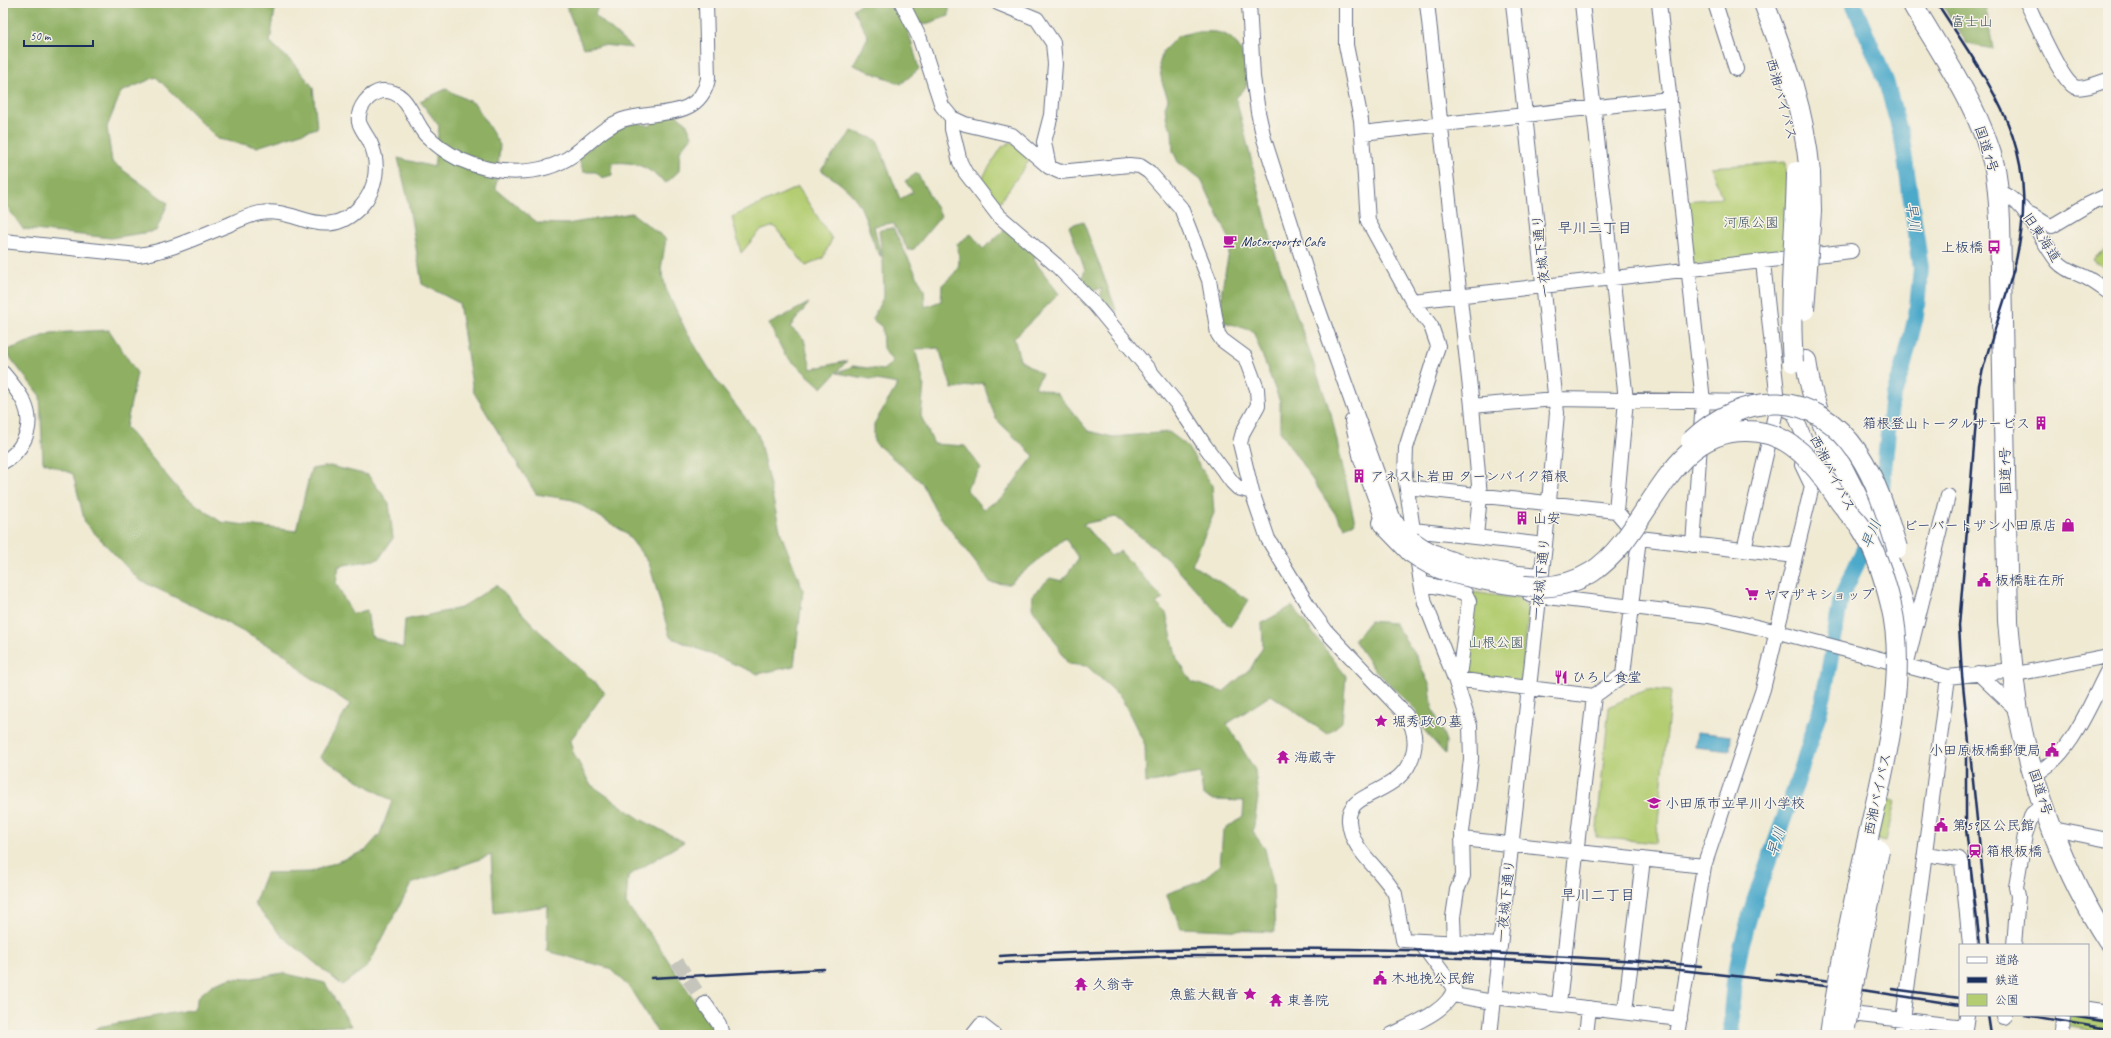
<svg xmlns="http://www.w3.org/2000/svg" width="2111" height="1038" viewBox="0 0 2111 1038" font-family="Caveat,'Klee One',sans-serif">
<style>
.green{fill:#b4cd72;stroke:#687e68}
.forest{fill:#8fb064;stroke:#557061;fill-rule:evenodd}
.water{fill:#4ba9ca;stroke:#336c94}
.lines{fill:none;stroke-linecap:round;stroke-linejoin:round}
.river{stroke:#4ba9ca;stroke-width:16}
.minor-tunnel{stroke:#c5c5bc;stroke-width:14;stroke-dasharray:14 7;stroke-linecap:butt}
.minor-casing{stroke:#667087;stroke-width:16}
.highway-casing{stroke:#667087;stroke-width:22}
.minor{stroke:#fff;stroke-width:14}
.highway{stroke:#fff;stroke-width:20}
.rail{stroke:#1b2f5e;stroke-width:2.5}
.minor-bridge-casing{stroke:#667087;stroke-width:16;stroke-linecap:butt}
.highway-bridge-casing{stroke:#667087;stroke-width:22;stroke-linecap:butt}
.minor-bridge{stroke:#fff;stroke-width:14}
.highway-bridge{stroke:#fff;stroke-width:20}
.labels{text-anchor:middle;stroke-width:3;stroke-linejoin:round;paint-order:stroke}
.park-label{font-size:14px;fill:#415663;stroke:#f7f3e8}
.street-label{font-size:14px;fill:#1b2f5e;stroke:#f7f3e8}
.poi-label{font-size:14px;fill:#1b2f5e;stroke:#f7f3e8;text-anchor:start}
.water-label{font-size:15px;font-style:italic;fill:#2c5a84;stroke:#f7f3e8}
.neighbourhood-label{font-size:15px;fill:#1b2f5e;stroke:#f7f3e8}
</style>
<rect width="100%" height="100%" fill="#f7f3e8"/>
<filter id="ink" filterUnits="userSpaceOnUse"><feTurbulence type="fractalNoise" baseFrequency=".025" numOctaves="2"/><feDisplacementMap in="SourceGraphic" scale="8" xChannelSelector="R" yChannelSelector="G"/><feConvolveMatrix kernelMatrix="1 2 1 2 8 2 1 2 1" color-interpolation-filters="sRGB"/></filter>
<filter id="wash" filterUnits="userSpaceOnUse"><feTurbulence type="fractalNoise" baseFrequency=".012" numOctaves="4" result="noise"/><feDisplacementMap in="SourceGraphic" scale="16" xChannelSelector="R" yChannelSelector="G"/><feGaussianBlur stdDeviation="0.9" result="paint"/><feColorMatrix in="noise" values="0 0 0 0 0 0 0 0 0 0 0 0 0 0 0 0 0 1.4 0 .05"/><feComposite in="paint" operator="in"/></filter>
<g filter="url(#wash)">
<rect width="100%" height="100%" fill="#f0ead3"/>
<!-- green -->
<path class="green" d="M1011 142 1031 158 997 206 979 183 1002 147Z
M1786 162 1788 187 1787 256 1692 265 1685 201 1722 198 1711 167Z
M798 187 832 239 823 258 806 266 774 226 760 231 741 253 732 217Z
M2108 248V279L2104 284 2099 280 2105 269 2093 259Z
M1473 592 1521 599 1529 610 1521 681 1464 674Z
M1646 689 1671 691 1656 843 1596 837 1609 707Z
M1873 796 1895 801 1886 842 1862 836Z
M2065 1015 2108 1016V1033L2065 1026Z"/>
<!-- forest -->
<path class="forest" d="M8 3H276L270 42 293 63 313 87 317 128 257 147 218 139 156 77 121 92 107 127 112 162 168 203 156 231 111 238 23 229 3 201V46L10 37Z
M565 3H599L595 15 632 48 603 45 583 48Z
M863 3H949V16L908 30 919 69 901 84 853 65 868 37 853 9Z
M1941 3H1985L1993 49 1967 44Z
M1194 32C1206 32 1218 30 1228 36 1241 43 1252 73 1246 86 1244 90 1239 95 1236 98L1272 244 1331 414 1355 523 1344 527 1280 431V402L1253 331 1221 321 1222 288 1231 242 1201 179 1178 162 1173 151 1172 130 1167 122 1165 107 1168 99 1162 82 1159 65 1163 51 1178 36Z
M446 89 475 104 500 145 496 189 538 223 567 224 632 213 666 239 661 269 666 289 686 331 716 380 758 434 781 534 803 590 794 666 758 674 670 637 649 563 626 533 573 500 536 494 473 391 459 303 422 284 407 195 398 158 434 167 439 126 420 101Z
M674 113 686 122 692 136 680 151 679 171 666 183C647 167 637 161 612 163V175L602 178 596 172H583L579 160 580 155 616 129 635 122 650 126 658 117Z
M852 131 877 140 900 199 913 192 905 181 917 173 941 216 914 249 908 250 893 223 874 226 881 257C871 242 869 225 861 208 853 191 837 181 821 170Z
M1083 221 1117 312 1100 301 1102 288 1087 293 1082 277 1085 270 1069 226Z
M1011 224 1038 249 1034 260 1059 294 1014 338 1020 360 1042 374 1035 387 1058 394 1088 431 1113 437 1169 432 1186 445 1212 485 1214 513 1192 565 1249 600 1230 627 1168 559 1116 517 1083 524 1111 556 1120 551 1163 599 1156 603 1166 613 1177 659 1192 682 1223 692 1251 668 1263 646 1262 623 1292 606 1346 676 1342 722 1327 734 1271 695 1227 724 1255 770 1258 798 1253 832 1265 849 1273 884 1275 932 1181 928 1166 894 1199 882 1220 865 1223 831 1243 816 1244 801 1214 800 1203 795 1200 773 1146 783 1145 745 1121 697 1087 666 1068 664 1050 633 1032 608 1033 594 1050 578 1062 581 1079 559 1065 538 1009 584 991 583 935 510 922 483 874 442V424L898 384 837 373 853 366 883 370 893 362 883 348 882 327 872 319 884 296 883 263 879 230 893 228 924 290 925 307 941 301 942 285C960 269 961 268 957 244L971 234 983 249ZM939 348 952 389 983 383 996 419 1034 456 1002 498 983 509 966 489 981 468 965 446 934 444 921 416 924 384 915 349Z
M809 303 790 327 804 339 811 369 847 361 822 388 785 355 769 324Z
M109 330 137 373 126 427 183 495 221 522 296 531 311 469 330 466 368 475 389 503 393 538 379 559 339 566 336 583 352 614 367 610 371 636 403 648 405 620 461 608 496 585 539 631 605 692 570 741 573 752 590 784 640 819 684 842 628 876 626 904 656 942 712 1027 714 1035H659L630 988 609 968 547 951 548 906 494 913 491 855 411 884 368 966 342 985 282 936 254 904 266 873 311 872 365 851 380 834 392 801 320 757 350 704 308 676 286 655 214 616 139 580 85 523 73 474 43 462 40 396 5 351 51 333Z
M1370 621 1394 623 1415 654 1430 686 1432 706 1446 741 1445 754 1424 730 1415 709 1374 669 1354 640Z
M283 973 325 983 351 1026 313 1027 292 1031 289 1035H89L98 1027 194 1009 199 996 212 985 232 978 247 979Z"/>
<!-- water -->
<path class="water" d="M1697 732 1731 736 1730 751 1695 747Z"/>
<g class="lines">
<!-- river -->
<path class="river" d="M1853 3 1886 81 1902 139 1921 268 1916 316 1904 364 1891 404 1881 499
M1732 1035 1731 1013 1734 982 1742 943 1754 901 1795 788 1821 707 1828 674 1841 598 1872 532"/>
</g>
</g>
<g filter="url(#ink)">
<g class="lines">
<!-- minor-tunnel -->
<path class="minor-tunnel" d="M677 962 705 1004"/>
<!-- minor casing -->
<g class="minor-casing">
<path id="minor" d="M902 3 920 39 942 106 952 118 965 124 1012 135 1049 167 1060 172 1129 165 1140 166 1149 172 1181 208 1209 280 1218 334 1222 340 1245 357 1257 389 1258 405 1243 432 1240 443 1252 492 1268 539 1312 612 1326 631 1406 715C1413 726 1416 737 1414 749 1406 797 1346 788 1349 821 1351 852 1382 869 1395 894L1403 940 1500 945
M998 3 1037 19 1053 43 1055 64 1051 115 1044 142 1049 167
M1249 3 1253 77 1258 112 1264 139 1316 302 1394 520 1410 536
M1346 3V45L1361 120 1368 221 1412 301 1431 326 1438 346 1406 448 1405 476 1413 530 1545 545
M1427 3 1472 406 1480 496 1476 536
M1582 3 1626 400 1616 511
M1659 3 1703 401 1693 545
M1715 3 1736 69
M2027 3C2035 19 2061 81 2075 87 2083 90 2100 82 2108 80
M952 118V129L960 162 965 172 998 215 1056 265 1095 305 1178 405 1205 446 1232 482 1238 488 1252 492
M1362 133 1670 99
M1998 192C2025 197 2041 242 2058 262 2065 270 2076 273 2085 277 2093 281 2101 287 2108 292
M2027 213C2037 216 2043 224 2052 226L2089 204 2108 195
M3 241 138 255C170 251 199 236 228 225 239 220 249 215 260 213 297 206 325 245 361 206 377 189 380 163 370 142 367 136 361 129 359 122 357 108 369 93 382 91 408 89 412 119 425 134 435 144 447 153 459 159 494 175 540 178 573 155 590 143 602 128 622 120 653 109 699 122 708 79L706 3
M1412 301 1851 251
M3 373C20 393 37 413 24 440 19 450 13 457 3 462
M1472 406 1556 399 1753 402
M1352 421 1361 459 1387 531
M1407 487 1616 511 1639 538 1623 675 1594 696 1455 679 1460 669 1469 601 1465 593 1421 583 1413 530
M1639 538 1795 556
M1744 550 1778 402 1763 262
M1518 573 1541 575
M1421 583 1425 603 1455 679 1470 726 1471 759 1462 832 1463 876 1457 890 1453 917 1454 943
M1530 595 1709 616 1786 634 1948 677 2003 671 2021 673 2108 656
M1906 666 1948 496
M1978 673 2019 712
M2035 774C2071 756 2090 704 2108 670
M2053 829 2108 840
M1463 839 1704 866
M1925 854 1959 859 1962 863 1970 945
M2014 945 2018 896 2016 887 2025 835 2032 814 2044 804
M1453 995 1493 1002
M1494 997 1680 1019
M705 1004 719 1024 722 1035
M1559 1004 1594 696
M2088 1010 2108 1013
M1625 1012 1643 859
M1860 1015 1965 1027
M2004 1017V1015
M973 1035 981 1025 994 1035
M1391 1035C1410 1025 1450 1011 1454 988L1420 942
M1490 1035 1545 545 1557 413 1513 3
M1586 1035 1589 1008
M1677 1035 1704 866 1763 689 1812 486 1802 465 1808 447 1794 413 1781 407
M1901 1035 1948 677
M1964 1035 1967 1015
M2062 1035 2063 1015"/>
</g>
<!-- highway casing -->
<g class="highway-casing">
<path id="highway" d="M1764 3C1786 61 1804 110 1810 173
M1912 3C1942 55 1981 109 1995 169 1998 185 1999 203 2000 220L2008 621C2011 651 2013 681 2018 711 2032 787 2066 877 2108 941
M1806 361C1818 457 1892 530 1908 625
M1383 523 1411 552"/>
</g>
<!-- minor -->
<use href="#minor" class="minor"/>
<!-- highway -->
<use href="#highway" class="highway"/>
<!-- rail -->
<path class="rail" d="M1937 3C1997 95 2044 153 2014 268 2003 308 1988 345 1979 385L1959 626 1962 675 1990 945
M1966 752V829L1980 945
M1000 956C1177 947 1355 945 1532 955 1589 958 1645 960 1701 966
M999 963 1178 956H1405L1486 959 1671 969 1862 990 1960 1005
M1777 974 1838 982
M651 978 824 969
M1892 989 1960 998
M1988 1015 1991 1035
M2025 1015 2108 1029
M2065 1015 2108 1022"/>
<!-- minor-bridge casing -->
<g class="minor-bridge-casing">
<path id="minor-bridge" d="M1413 539C1446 563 1479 566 1518 573"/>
</g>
<!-- highway-bridge casing -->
<g class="highway-bridge-casing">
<path id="highway-bridge" d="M1804 310 1811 211 1810 173
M1793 362C1788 298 1796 235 1797 172
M1691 441C1745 390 1814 388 1858 453 1877 481 1887 516 1897 548
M1411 552C1438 572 1460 575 1492 581 1527 588 1560 592 1592 572 1650 534 1666 429 1747 431 1783 431 1806 454 1826 481 1832 490 1838 500 1845 508 1850 516 1858 521 1862 529 1876 551 1885 580 1891 605 1909 678 1882 775 1866 847 1852 910 1839 972 1830 1035
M1845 1027 1879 850"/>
</g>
<!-- minor-bridge -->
<use href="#minor-bridge" class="minor-bridge"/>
<!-- highway-bridge -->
<use href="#highway-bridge" class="highway-bridge"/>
</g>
</g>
<!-- icons -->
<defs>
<g id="cafe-bare" transform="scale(1.08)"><path d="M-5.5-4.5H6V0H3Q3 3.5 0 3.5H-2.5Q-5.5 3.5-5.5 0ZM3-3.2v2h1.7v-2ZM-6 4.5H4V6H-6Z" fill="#b5179e" stroke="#f7f3e8" stroke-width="2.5" paint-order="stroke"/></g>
<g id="bus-bare" transform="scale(1.08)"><path d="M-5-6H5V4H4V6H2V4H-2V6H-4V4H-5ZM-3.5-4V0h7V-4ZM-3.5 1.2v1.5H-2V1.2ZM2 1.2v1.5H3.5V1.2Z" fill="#b5179e" stroke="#f7f3e8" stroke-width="2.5" paint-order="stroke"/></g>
<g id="building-bare" transform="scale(1.08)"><path d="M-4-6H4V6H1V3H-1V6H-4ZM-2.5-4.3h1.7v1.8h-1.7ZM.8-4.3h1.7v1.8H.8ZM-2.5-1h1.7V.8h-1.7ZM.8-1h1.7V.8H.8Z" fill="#b5179e" stroke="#f7f3e8" stroke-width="2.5" paint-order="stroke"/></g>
<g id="shop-bare" transform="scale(1.08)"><path d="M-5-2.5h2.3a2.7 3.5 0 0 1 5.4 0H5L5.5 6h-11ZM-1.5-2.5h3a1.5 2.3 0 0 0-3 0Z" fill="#b5179e" stroke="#f7f3e8" stroke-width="2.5" paint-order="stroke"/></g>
<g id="civic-bare" transform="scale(1.08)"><path d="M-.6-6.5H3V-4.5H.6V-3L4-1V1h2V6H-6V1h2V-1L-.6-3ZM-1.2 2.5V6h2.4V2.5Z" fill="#b5179e" stroke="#f7f3e8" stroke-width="2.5" paint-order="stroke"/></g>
<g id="supermarket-bare" transform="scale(1.08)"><path d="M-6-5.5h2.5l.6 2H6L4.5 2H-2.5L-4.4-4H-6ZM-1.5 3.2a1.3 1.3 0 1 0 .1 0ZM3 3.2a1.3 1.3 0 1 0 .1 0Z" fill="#b5179e" stroke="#f7f3e8" stroke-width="2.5" paint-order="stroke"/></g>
<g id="restaurant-bare" transform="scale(1.08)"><path d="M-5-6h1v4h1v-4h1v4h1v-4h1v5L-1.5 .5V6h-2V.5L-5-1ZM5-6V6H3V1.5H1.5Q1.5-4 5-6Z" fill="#b5179e" stroke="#f7f3e8" stroke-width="2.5" paint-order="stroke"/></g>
<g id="sight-bare" transform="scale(1.08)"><path d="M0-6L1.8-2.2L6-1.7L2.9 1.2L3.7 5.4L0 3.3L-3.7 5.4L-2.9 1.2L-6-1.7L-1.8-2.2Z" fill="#b5179e" stroke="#f7f3e8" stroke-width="2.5" paint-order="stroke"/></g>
<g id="temple-bare" transform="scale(1.08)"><path d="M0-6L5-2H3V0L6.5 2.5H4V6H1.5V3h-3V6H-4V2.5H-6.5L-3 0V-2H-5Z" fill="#b5179e" stroke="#f7f3e8" stroke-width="2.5" paint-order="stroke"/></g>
<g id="school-bare" transform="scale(1.08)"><path d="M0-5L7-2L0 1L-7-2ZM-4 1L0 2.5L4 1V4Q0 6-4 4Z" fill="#b5179e" stroke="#f7f3e8" stroke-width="2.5" paint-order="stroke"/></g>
<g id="station-bare" transform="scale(1.08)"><path d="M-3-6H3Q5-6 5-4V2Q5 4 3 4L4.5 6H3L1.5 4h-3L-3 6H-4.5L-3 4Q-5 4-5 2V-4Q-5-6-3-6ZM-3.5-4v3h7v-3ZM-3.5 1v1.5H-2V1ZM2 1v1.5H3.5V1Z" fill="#b5179e" stroke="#f7f3e8" stroke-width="2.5" paint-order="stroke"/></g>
</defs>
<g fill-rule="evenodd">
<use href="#cafe-bare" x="1230" y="241"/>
<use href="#bus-bare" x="1994" y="247"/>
<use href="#building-bare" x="2041" y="423"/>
<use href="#building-bare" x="1359" y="476"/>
<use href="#building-bare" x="1522" y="518"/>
<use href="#shop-bare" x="2068" y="525"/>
<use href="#civic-bare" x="1984" y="580"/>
<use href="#supermarket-bare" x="1752" y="594"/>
<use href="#restaurant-bare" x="1561" y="677"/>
<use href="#sight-bare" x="1381" y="721"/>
<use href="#civic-bare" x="2052" y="750"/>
<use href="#temple-bare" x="1283" y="757"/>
<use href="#school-bare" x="1654" y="803"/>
<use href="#civic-bare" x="1941" y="825"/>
<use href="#station-bare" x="1975" y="851"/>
<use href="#civic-bare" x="1380" y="978"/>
<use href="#temple-bare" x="1081" y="984"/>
<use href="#sight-bare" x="1250" y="994"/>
<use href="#temple-bare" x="1276" y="1000"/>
</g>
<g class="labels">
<!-- park labels -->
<g class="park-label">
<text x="1972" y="26">富士山</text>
<text x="1751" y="227">河原公園</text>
<text x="1496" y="647">山根公園</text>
</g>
<!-- street labels -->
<g class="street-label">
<text transform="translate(1782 99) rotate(75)" y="5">西湘バイパス</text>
<text transform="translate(1987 149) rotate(72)" y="5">国道1号</text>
<text transform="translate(2042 237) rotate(56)" y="5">旧東海道</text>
<text transform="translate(1541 256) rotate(-96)" y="5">一夜城下通り</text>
<text transform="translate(2005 471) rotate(-91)" y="5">国道1号</text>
<text transform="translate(1833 473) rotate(63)" y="5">西湘バイパス</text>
<text transform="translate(1540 579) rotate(-84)" y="5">一夜城下通り</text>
<text transform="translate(2041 792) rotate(72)" y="5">国道1号</text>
<text transform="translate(1877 794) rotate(-78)" y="5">西湘バイパス</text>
<text transform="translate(1505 901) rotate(-84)" y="5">一夜城下通り</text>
</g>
<!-- poi labels -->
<g class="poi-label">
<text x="1241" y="246">Motorsports Cafe</text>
<text x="1983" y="252" text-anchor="end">上板橋</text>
<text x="2030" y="428" text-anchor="end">箱根登山トータルサービス</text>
<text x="1370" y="481">アネスト岩田 ターンパイク箱根</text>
<text x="1533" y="523">山安</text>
<text x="2057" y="530" text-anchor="end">ビーバートザン小田原店</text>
<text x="1995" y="585">板橋駐在所</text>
<text x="1763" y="599">ヤマザキショップ</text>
<text x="1572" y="682">ひろし食堂</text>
<text x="1392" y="726">堀秀政の墓</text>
<text x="2041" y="755" text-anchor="end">小田原板橋郵便局</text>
<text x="1294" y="762">海蔵寺</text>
<text x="1665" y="808">小田原市立早川小学校</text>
<text x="1952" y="830">第59区公民館</text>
<text x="1986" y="856">箱根板橋</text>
<text x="1391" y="983">木地挽公民館</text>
<text x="1092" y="989">久翁寺</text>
<text x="1239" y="999" text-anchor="end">魚籃大観音</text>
<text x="1287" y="1005">東善院</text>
</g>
<!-- water labels -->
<g class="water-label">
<text transform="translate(1913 217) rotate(82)" y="5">早川</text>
<text transform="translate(1871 534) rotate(-67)" y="5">早川</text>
<text transform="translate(1776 842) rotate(-72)" y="5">早川</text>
</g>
<!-- neighbourhood labels -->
<g class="neighbourhood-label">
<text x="1595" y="233">早川三丁目</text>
<text x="1598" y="900">早川二丁目</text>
</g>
</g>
<!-- margin -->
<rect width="2111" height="1038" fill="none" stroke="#f7f3e8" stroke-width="16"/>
<!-- legend -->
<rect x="1959" y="944" width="130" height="72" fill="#f7f3e8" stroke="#9fa5b1"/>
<rect x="1967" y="957" width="20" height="6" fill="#ffffff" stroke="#9fa5b1"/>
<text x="1995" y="964" font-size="12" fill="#1b2f5e">道路</text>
<rect x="1967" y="977" width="20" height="6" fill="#1b2f5e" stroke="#9fa5b1"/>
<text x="1995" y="984" font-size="12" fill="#1b2f5e">鉄道</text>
<rect x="1967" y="994" width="20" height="12" fill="#b4cd72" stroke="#9fa5b1"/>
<text x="1995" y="1004" font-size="12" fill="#1b2f5e">公園</text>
<!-- scale -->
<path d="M24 40v6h69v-6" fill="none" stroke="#1b2f5e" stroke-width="2"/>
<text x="30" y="40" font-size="12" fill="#1b2f5e" stroke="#f7f3e8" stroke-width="3" paint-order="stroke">50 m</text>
</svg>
